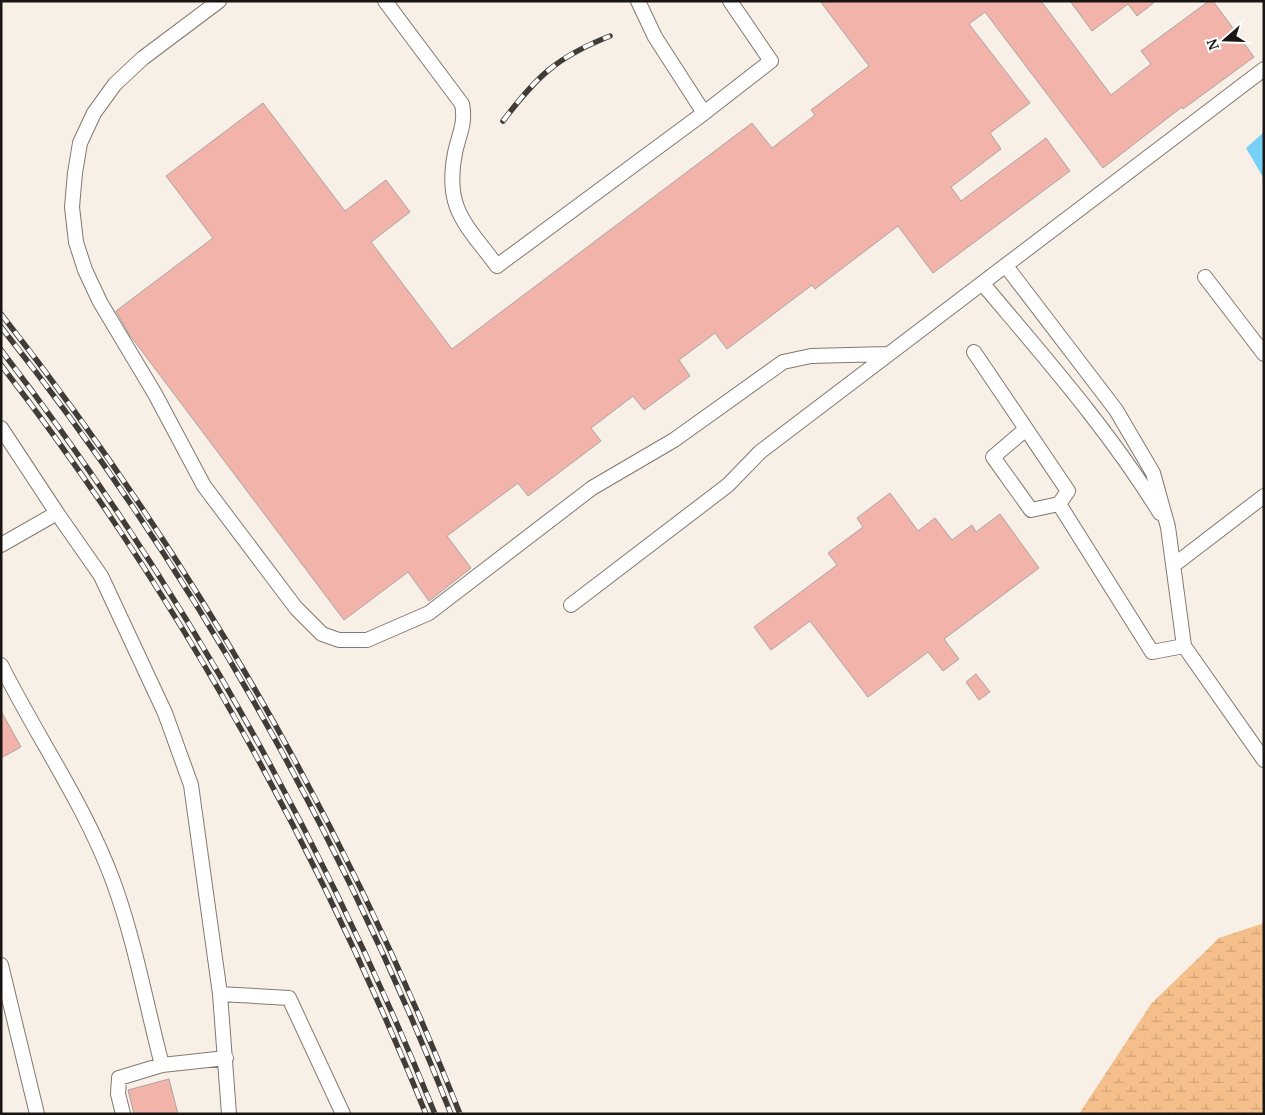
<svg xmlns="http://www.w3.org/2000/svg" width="1265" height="1115" viewBox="0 0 1265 1115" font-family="'PT Serif',serif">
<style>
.wetland{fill:url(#wetland-marsh)}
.water{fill:#77d1f6}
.building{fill:#f2b3ab;stroke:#aea2a0}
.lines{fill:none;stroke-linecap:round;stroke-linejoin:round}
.minor-casing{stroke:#817971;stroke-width:16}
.minor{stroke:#fff;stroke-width:14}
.rail-casing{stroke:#403c38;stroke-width:5.5}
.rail{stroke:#fff;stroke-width:4;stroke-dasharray:11;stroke-linecap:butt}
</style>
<defs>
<pattern id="wetland-marsh" width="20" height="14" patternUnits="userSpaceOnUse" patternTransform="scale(1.25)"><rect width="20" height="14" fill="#f4bf8a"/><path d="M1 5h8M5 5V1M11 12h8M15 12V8" fill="none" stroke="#d0a376"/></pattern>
</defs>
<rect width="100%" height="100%" fill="#f8f0e7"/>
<!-- wetland -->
<path class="wetland" d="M1264 923V1114H1079L1151 1004 1219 938Z"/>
<!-- water -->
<path class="water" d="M1264 132V179L1246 148Z"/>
<!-- building -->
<path class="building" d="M820 1H1041L1111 95 1151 64 1141 51 1209 1H1213L1254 57 1183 109 1182 107 1103 168 985 12 969 24 1030 103 990 133 1001 149 951 187 961 201 1046 138 1070 171 933 273 898 226 815 289 812 285 727 349 715 333 679 360 690 376 644 410 633 396 591 428 601 441 528 496 518 483 447 536 471 568 429 601 408 572 344 620 129 334 116 311 213 238 166 176 263 103 345 211 386 180 410 212 371 242 452 349 752 123 772 148 815 115 811 110 869 66Z
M1070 1H1156L1137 16 1128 4 1092 31Z
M890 493 918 531 935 518 952 540 972 525 976 532 1000 514 1039 568 944 639 959 659 943 671 928 652 868 697 810 621 771 650 754 627 837 565 828 553 863 527 857 518Z
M976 674 990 692 979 700 966 682Z
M1 711 21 747 1 758Z
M169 1079 178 1114H134L128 1090Z"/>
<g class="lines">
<!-- minor casing -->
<g class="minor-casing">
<path id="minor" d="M219 1 143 58 115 84 94 113 80 143 75 173 72 207 76 242 85 270 100 302 155 394 204 486 296 608 322 634 339 640H367L429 613 592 488 674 440 783 362 811 356 887 354
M385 1 462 104C466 123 459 134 455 153 444 209 466 224 497 266L704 113 655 37 638 1
M704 113 771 61 730 1
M1006 266 1116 410 1153 473 1168 527 1184 646 1264 760
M1205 277 1264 354
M983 284C1045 358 1109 430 1160 513
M974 352 1068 491 1059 504 1152 652 1184 646
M1 428 57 513 1 545
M1026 429 993 457 1031 510 1059 504
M57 513 101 576 165 713 191 785 220 994 229 1114
M1174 565 1264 496
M571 605 728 485 760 452 1264 69
M1 665C37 737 85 805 113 881 135 941 146 1004 162 1065
M1 965 37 1114
M220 994 289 998 343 1114
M123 1114 118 1094 119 1078 162 1065 226 1058"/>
</g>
<!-- minor -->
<use href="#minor" class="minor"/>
<!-- rail casing -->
<g class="rail-casing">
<path id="rail" d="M503 121C537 76 557 57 610 36
M1 314C192 557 346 826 460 1114
M1 327C189 564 340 832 451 1114
M1 350C181 584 324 841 435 1114
M1 365C178 594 317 847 426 1114"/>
</g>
<!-- rail -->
<use href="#rail" class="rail"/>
</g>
<!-- border -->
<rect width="1265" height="1115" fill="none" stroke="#181512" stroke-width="5"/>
<!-- north arrow -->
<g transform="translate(1225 40) rotate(250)" stroke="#ffffff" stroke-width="4" paint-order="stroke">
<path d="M0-4L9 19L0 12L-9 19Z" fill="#181512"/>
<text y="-8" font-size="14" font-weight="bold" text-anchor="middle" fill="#181512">N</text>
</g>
</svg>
